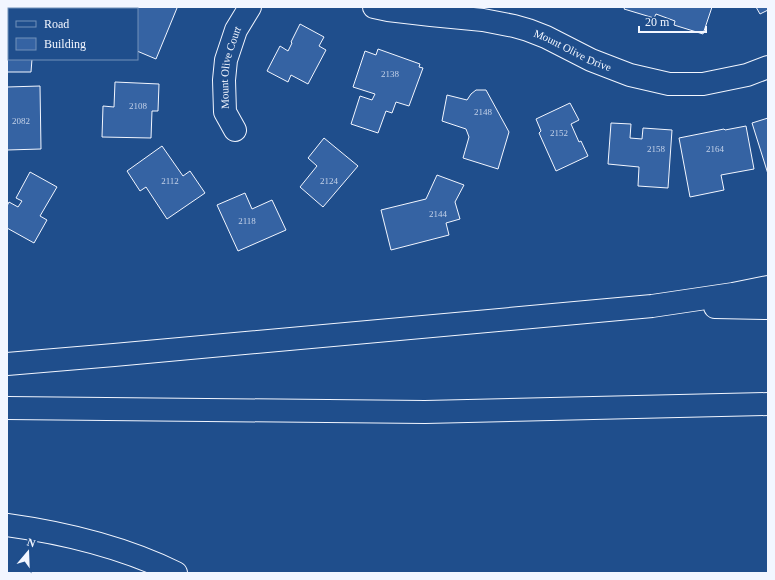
<svg xmlns="http://www.w3.org/2000/svg" width="775" height="580" viewBox="0 0 775 580" font-family="'Times New Roman',serif">
<style>
.building{fill:#3563a3;stroke:#f2f6ff}
.lines{fill:none;stroke-linecap:round;stroke-linejoin:round}
.minor-casing{stroke:#f2f6ff;stroke-width:24}
.highway-casing{stroke:#f2f6ff;stroke-width:24}
.minor{stroke:#1f4e8c;stroke-width:22}
.highway{stroke:#1f4e8c;stroke-width:22}
.labels{text-anchor:middle;stroke-width:3;stroke-linejoin:round;paint-order:stroke}
.number-label{font-size:9px;fill:#c3d1e8}
.street-label{font-size:11px;fill:#f2f6ff;stroke:#1f4e8c}
</style>
<rect width="100%" height="100%" fill="#1f4e8c"/>
<!-- building -->
<path class="building" d="M7 7H50V8L7 9Z
M136 7H174L177 8 156 59 137 51V9H135Z
M625 7H712L703 34 674 25 675 21 656 14 654 18 624 9Z
M756 7H768V10L760 14Z
M7 17H9V59H32L31 72H7Z
M300 24 324 37 319 46 326 50 308 84 291 75 288 82 267 71 280 46 288 51 292 43 291 42Z
M378 49 420 64 419 67 423 68 409 106 396 102 392 113 386 111 378 133 351 124 360 96 372 100 375 94 353 87 365 51 376 55Z
M115 82 159 84 158 111H152L151 138 102 137 103 106 114 107Z
M40 86 41 149 7 150V87Z
M476 90H486L509 132 498 169 463 158 469 137 466 129 442 121 447 95 467 100 471 94Z
M570 103 579 120 571 124 579 142 581 141 588 156 556 171 539 133 541 131 536 119Z
M768 118V174L752 123Z
M611 123 631 124 630 138 642 139 643 128 672 130 668 188 638 186 639 167 608 164Z
M746 126 754 169 721 175 724 190 690 197 679 138 724 129 725 130Z
M324 138 358 166 323 207 300 187 317 166 308 158Z
M162 146 183 176 190 171 205 193 167 219 146 187 140 191 127 171Z
M30 172 57 187 40 216 47 220 34 243 7 228V206L9 202 18 207 22 201 16 198Z
M437 175 464 185 455 202 460 219 446 223 449 235 391 250 381 210 426 199Z
M245 193 252 209 272 200 286 230 238 251 217 205Z"/>
<g class="lines">
<!-- minor casing -->
<g class="minor-casing">
<g id="minor">
<path id="s1" d="M374 7 388 10 431 15 483 20 514 26 528 30 546 37 591 60 630 75 669 84H703L747 75 768 67"/>
<path id="s2" d="M235 130 225 112 224 80 226 60 236 30 250 7"/>
</g>
</g>
<!-- highway casing -->
<g class="highway-casing">
<path id="highway" d="M715 307 768 308
M7 364 114 355 652 306 733 294 768 287
M7 408 425 412 768 404
M7 525C65 533 123 547 176 573"/>
</g>
<!-- minor -->
<use href="#minor" class="minor"/>
<!-- highway -->
<use href="#highway" class="highway"/>
</g>
<g class="labels">
<!-- number labels -->
<g class="number-label">
<text x="390" y="77">2138</text>
<text x="138" y="109">2108</text>
<text x="483" y="115">2148</text>
<text x="21" y="124">2082</text>
<text x="559" y="136">2152</text>
<text x="656" y="152">2158</text>
<text x="715" y="152">2164</text>
<text x="170" y="184">2112</text>
<text x="329" y="184">2124</text>
<text x="438" y="217">2144</text>
<text x="247" y="224">2118</text>
</g>
<!-- street labels -->
<g class="street-label">
<text dy="4" stroke="none"><textPath href="#s1" startOffset="205">Mount Olive Drive</textPath></text>
<text dy="4" stroke="none"><textPath href="#s2" startOffset="66">Mount Olive Court</textPath></text>
</g>
</g>
<!-- border -->
<rect width="775" height="580" fill="none" stroke="#f2f6ff" stroke-width="16"/>
<!-- legend -->
<rect x="8" y="8" width="130" height="52" fill="#1f4e8c" stroke="#7391ba"/>
<rect x="16" y="21" width="20" height="6" fill="#1f4e8c" stroke="#7391ba"/>
<text x="44" y="28" font-size="12" fill="#f2f6ff">Road</text>
<rect x="16" y="38" width="20" height="12" fill="#3563a3" stroke="#7391ba"/>
<text x="44" y="48" font-size="12" fill="#f2f6ff">Building</text>
<!-- north arrow -->
<g transform="translate(28 552) rotate(19)" stroke="#1f4e8c" stroke-width="3" paint-order="stroke">
<path d="M0-3L7 15L0 10L-7 15Z" fill="#f2f6ff"/>
<text y="-6" font-size="11" font-weight="bold" text-anchor="middle" fill="#f2f6ff">N</text>
</g>
<!-- scale -->
<path d="M639 26v6h67v-6" fill="none" stroke="#f2f6ff" stroke-width="2"/>
<text x="645" y="26" font-size="12" fill="#f2f6ff" stroke="#1f4e8c" stroke-width="3" paint-order="stroke">20 m</text>
</svg>
